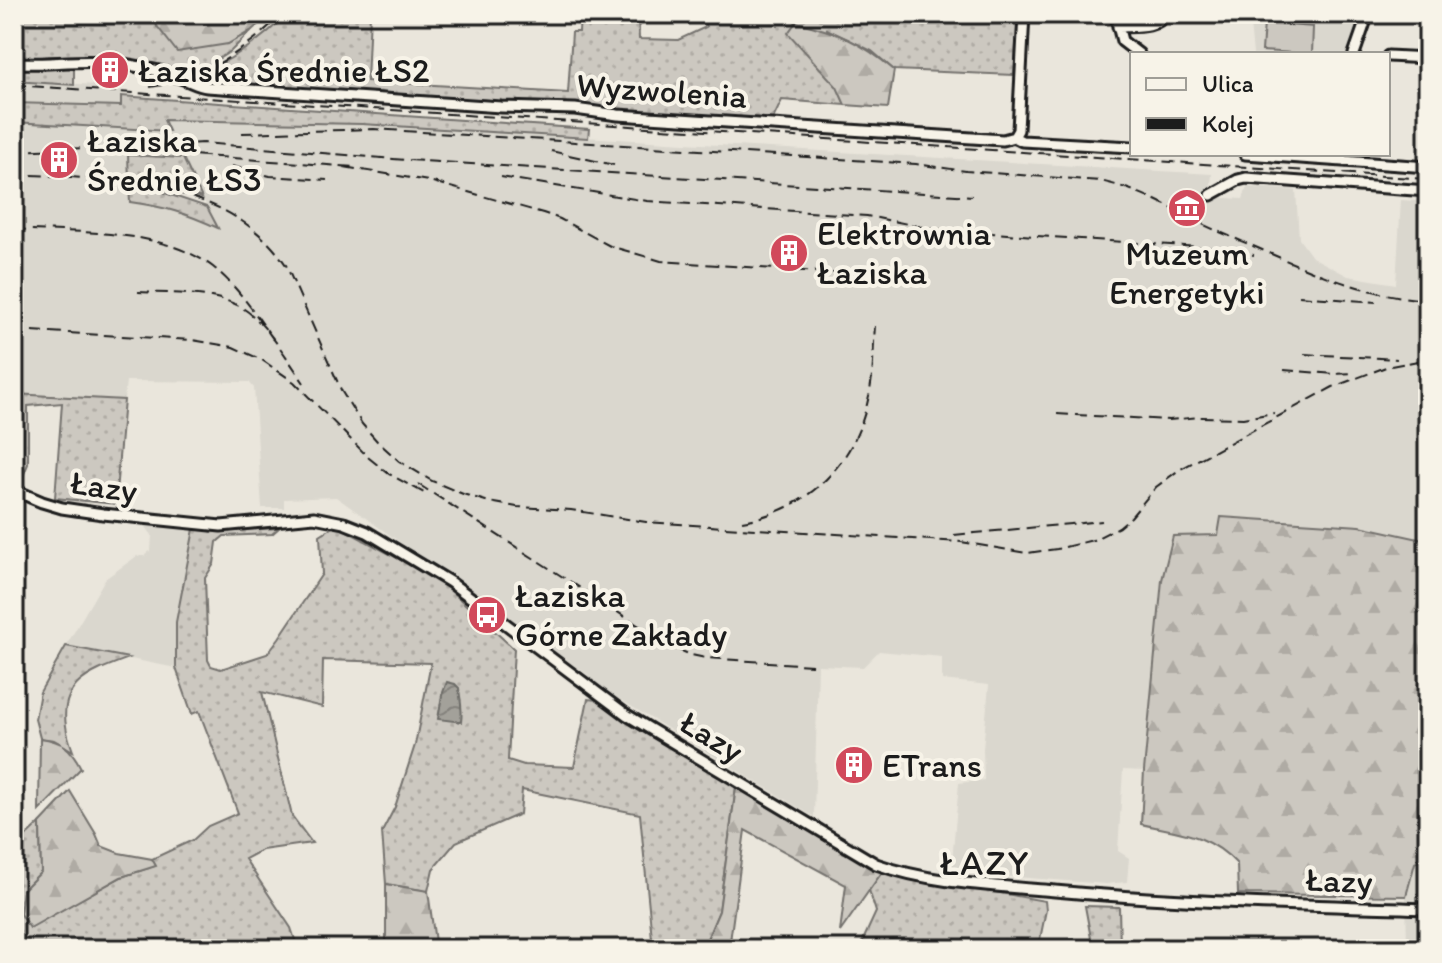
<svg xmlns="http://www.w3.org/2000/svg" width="1442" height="963" viewBox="0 0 1442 963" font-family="Itim,sans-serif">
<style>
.built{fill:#dad7ce;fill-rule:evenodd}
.grass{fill:url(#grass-dots);stroke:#74726e;stroke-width:2}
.forest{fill:url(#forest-firs);stroke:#74726e;stroke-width:2}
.park{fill:#ccc8c0;stroke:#74726e;stroke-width:2}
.water{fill:url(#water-waves);stroke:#6d6c68;stroke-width:2}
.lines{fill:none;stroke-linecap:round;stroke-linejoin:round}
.minor-casing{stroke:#1c1c1c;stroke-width:15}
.minor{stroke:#f7f3e8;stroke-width:9}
.rail{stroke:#1c1c1c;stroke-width:2;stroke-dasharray:12 6;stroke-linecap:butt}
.labels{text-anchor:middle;stroke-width:8;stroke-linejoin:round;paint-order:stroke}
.poi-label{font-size:34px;fill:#1c1c1c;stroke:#f7f3e8;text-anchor:start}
.street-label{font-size:34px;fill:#1c1c1c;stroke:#f7f3e8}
.neighbourhood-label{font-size:36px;letter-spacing:2px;fill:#1c1c1c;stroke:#f7f3e8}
</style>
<defs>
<pattern id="grass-dots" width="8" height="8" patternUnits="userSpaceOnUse" patternTransform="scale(2)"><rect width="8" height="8" fill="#ccc8c0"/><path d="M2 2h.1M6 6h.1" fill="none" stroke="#afaba4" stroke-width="1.8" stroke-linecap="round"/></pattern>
<pattern id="forest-firs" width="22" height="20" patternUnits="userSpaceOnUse" patternTransform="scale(2)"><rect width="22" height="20" fill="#ccc8c0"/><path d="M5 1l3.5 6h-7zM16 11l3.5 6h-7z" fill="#afaba4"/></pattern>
<pattern id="water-waves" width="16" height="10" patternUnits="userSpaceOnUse" patternTransform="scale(2)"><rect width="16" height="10" fill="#a3a19a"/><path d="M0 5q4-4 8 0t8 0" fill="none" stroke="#84827d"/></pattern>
</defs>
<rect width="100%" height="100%" fill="#eae6dc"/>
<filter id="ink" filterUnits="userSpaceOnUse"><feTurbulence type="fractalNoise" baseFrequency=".0125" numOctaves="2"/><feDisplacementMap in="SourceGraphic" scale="16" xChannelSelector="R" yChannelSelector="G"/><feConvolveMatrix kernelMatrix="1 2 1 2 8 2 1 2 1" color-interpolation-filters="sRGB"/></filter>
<g filter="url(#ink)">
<!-- built -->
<path class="built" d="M1249 14H1365L1362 19H1358L1350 54H1253Z
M14 81 121 86 122 106 14 103Z
M164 120 362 124 1212 174 1210 197 1243 199 1247 187 1296 190 1299 239 1312 257 1348 276 1396 284 1401 200 1428 202V541L1360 526 1221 518 1218 535 1173 537 1162 580 1144 771 1123 770 1118 851 1129 858 1127 882 1106 884 951 872 959 783 984 780 983 749 989 685 942 680V657L879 651 863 667 818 665 814 817 586 679 588 675 336 497 284 499V508H262L254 388 249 382 126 381 124 400 14 394V122L168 131ZM128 156 183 159 217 227 187 214 166 208 130 202Z
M143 523 194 529 176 622V668L66 646 105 579 137 556H144L151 550 152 535Z
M1428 855V949H1407L1406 896 1415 863Z"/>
<!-- grass -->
<path class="grass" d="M17 14H155L157 27 228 44 252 30 231 51 199 71 183 75 103 57 15 58Z
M287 14H370L367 81 568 93 572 32H579L580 14 631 16 638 14 639 39 678 40 706 27 701 14H1018L1014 75 894 70 872 51 827 29 824 71 838 87 845 105 782 100 772 121 618 112 562 102H481L198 82 191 78C227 63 259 43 287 14Z
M74 66V85L14 81V67L33 68Z
M121 96 589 129 588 138 362 124 164 120 169 131 14 122V103L121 106Z
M128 155 183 158 202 198 160 185 129 180Z
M129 186 156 190 207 207 218 228C185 213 166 207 130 202Z
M14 394 124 400 115 504 55 498 62 403 28 406V464L20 483 14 481Z
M336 525 440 581 514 649 508 760 524 765 574 767 588 699 597 700 736 787 719 911 707 939 706 949H653L640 814 522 790 520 814 456 842 433 869 428 891 386 884 382 832 395 807 415 745 431 663 323 660 322 707 262 692 292 816 312 843 262 850 245 859 291 928 298 949H14V848L40 823 41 872 23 890 30 927 121 877 155 866 152 859 193 840 208 826 238 813 199 711 192 714 176 668V622L194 529 217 531 279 528 272 534 224 536 217 542 214 564 205 578 208 660 211 666 221 669 267 654 279 638 322 574 320 535Z
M66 646 129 658C95 671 59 681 66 726 67 734 70 743 73 751L54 740 40 738 35 719 40 692Z
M882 872 1045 901 1046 910 1038 949H859L876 912 869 890Z
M1085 906 1119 907 1120 949H1093Z"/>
<!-- forest -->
<path class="forest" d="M155 14H270L252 30 228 44 177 52 157 26Z
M796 22C837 32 862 42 894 70L888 108 845 105 837 87 788 33Z
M1221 517 1360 526 1428 541V855L1415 863 1406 896 1238 894 1237 864C1208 833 1180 833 1141 824L1144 771 1162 580 1173 536 1218 535Z
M40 738C63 741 71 748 81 768L39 811Z
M736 787 882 872 840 932 846 885 745 830 729 949H706L707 939 719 911Z
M70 791 96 834 101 846 119 853 152 859 156 866 121 877 30 928 20 914 23 890 41 872 40 823Z
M386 884 428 891 436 949H386Z"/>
<!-- park -->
<path class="park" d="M1264 23 1313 27 1312 54 1262 51Z"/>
<!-- water -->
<path class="water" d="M447 682 455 684 459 688C460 700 463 709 461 722L438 719 442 695Z"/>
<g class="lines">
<!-- minor casing -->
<g class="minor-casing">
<path id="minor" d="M1115 14 1122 41 1139 54
M1118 27C1134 26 1157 29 1165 14
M1354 54 1368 14
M1388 56 1428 58
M14 63C50 65 86 58 122 64 142 67 165 71 183 79 192 82 198 86 207 87L501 107 575 109 618 115 1003 140 1014 137
M1014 137 1018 130 1024 14
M1014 137 1022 141 1132 147
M1245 154 1428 167
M1211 195 1238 180 1246 178 1428 191
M14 490 42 502 62 508 103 514 221 526 314 517 344 523 367 532 450 582 627 715 876 864C930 883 987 885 1044 890 1172 902 1300 905 1428 909"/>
</g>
<!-- minor -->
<use href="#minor" class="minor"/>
<!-- rail -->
<path class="rail" d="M14 85 1428 179
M150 87C202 80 245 51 282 14
M242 133 374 129 916 164 966 171 1100 181C1137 189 1162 203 1196 221 1220 233 1245 242 1269 253 1325 277 1367 295 1428 300
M14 151 203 143 393 159 972 196
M551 151 614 165
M178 154 354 167
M231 166 270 176 327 180
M344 167 429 181 543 213 560 219 610 246 661 261 874 276
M14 174C106 179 229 179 286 265L342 392 362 424 377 441 399 461 432 481 463 494 489 502 517 507 571 510 646 522 961 542 1027 553 1057 549 1093 540 1119 527 1131 517 1156 487 1179 470 1333 387 1386 367 1428 359
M501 177 647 201 867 216 933 229 1214 248 1254 255
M14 229C77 233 161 228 213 267 238 287 255 313 273 339
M138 292C169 294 217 291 244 309 266 323 288 360 304 383
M1299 296 1376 302
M14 330 192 340 233 347 262 360 294 382 369 458 389 474 426 494
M1304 354 1397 359
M1284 370 1334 374 1354 373
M1057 414 1169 420 1199 417 1243 418 1274 413
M418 484 672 647 691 655 705 658 813 665
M742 521C807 511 854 465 868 400 874 376 873 350 875 326
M954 535 1102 521"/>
</g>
</g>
<!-- icons -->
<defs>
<g id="building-disc" transform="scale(2)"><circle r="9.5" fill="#d1495b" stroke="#f7f3e8"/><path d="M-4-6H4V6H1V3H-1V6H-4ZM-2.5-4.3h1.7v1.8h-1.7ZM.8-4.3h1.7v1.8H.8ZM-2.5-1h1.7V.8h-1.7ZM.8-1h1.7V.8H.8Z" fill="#fff"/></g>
<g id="museum-disc" transform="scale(2)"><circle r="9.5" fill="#d1495b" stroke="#f7f3e8"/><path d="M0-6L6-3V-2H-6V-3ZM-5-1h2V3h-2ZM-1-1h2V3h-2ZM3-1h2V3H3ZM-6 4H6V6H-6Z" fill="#fff"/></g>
<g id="bus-disc" transform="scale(2)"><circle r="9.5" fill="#d1495b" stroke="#f7f3e8"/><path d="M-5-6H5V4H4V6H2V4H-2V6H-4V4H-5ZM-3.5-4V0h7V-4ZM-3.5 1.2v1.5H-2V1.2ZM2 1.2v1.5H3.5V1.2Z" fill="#fff"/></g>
</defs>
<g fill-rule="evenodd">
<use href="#building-disc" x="110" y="70"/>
<use href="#building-disc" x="59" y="160"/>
<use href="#museum-disc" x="1187" y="208"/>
<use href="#building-disc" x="789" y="253"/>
<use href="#bus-disc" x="487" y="615"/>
<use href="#building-disc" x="854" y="765"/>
</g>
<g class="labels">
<!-- poi labels -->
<g class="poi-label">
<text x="138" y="82">Łaziska Średnie ŁS2</text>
<text x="87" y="152">Łaziska<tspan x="87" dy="39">Średnie ŁS3</tspan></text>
<text x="817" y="245">Elektrownia<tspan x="817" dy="39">Łaziska</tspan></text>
<text x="1187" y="265" text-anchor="middle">Muzeum<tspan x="1187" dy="39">Energetyki</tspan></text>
<text x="515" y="607">Łaziska<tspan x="515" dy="39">Górne Zakłady</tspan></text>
<text x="882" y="777">ETrans</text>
</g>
<!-- street labels -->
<g class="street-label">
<text transform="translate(662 90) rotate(4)" y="12">Wyzwolenia</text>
<text transform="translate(104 486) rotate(8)" y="12">Łazy</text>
<text transform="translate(712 736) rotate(31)" y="12">Łazy</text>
<text transform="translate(1339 880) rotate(2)" y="12">Łazy</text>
</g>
<!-- neighbourhood labels -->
<g class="neighbourhood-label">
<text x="985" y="875">ŁAZY</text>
</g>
</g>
<!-- margin -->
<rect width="1442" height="963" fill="none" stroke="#f7f3e8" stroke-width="48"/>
<rect x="24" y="24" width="1394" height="915" fill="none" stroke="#1c1c1c" stroke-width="3" filter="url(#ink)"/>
<!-- legend -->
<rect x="1130" y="52" width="260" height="104" fill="#f7f3e8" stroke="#9f9d96" stroke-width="2"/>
<rect x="1146" y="78" width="40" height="12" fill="#f7f3e8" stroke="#9f9d96" stroke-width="2"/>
<text x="1202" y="92" font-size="24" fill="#1c1c1c">Ulica</text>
<rect x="1146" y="118" width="40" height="12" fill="#1c1c1c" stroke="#9f9d96" stroke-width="2"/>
<text x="1202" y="132" font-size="24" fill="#1c1c1c">Kolej</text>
</svg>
